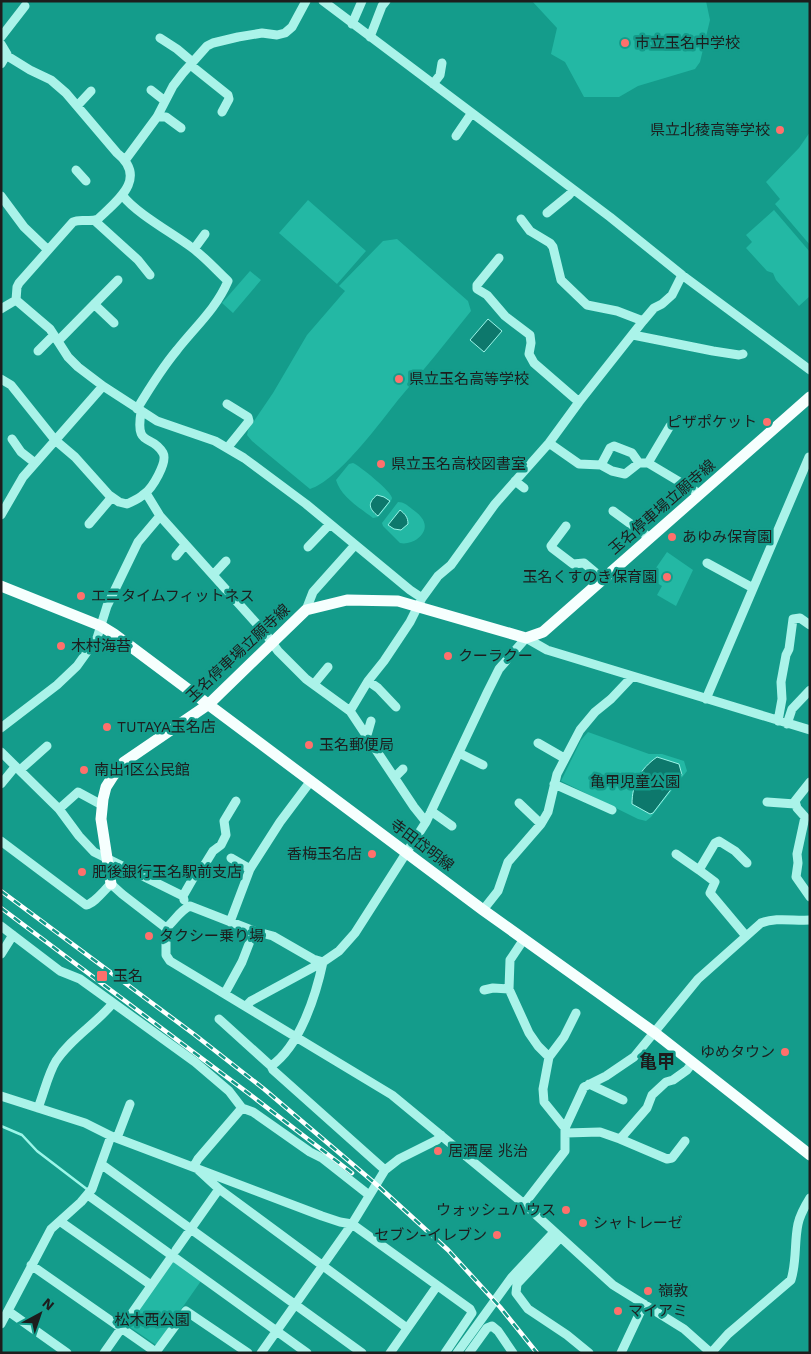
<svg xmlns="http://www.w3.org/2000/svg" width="811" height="1354" viewBox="0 0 811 1354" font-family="'Work Sans','Noto Sans JP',sans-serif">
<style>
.green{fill:#23b8a4}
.water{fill:#0d786c;stroke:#9cf6e9}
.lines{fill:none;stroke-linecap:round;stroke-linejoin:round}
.stream{stroke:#9cf6e9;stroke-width:2.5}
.minor{stroke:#aaf3e9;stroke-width:9}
.major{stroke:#f6fffe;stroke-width:11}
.rail-casing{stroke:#fff;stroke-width:4.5}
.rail{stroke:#149c8b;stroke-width:2.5;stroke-dasharray:8;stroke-linecap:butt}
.poi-dot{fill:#ff706c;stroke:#149c8b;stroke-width:2}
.labels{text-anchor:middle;stroke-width:5;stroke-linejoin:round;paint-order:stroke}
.poi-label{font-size:15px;fill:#1d1d1d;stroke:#149c8b;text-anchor:start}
.street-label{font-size:15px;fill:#1d1d1d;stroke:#149c8b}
.park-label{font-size:15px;fill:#1b1d1c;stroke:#149c8b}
.quarter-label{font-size:18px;font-weight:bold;fill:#1d1d1d;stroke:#149c8b}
</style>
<rect width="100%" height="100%" fill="#149c8b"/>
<!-- green -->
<path class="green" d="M532 1H706L710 20 700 62 695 69 638 86 619 97H584L565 62 551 54 557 28Z
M810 132V245L775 204 780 199 766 182 799 148Z
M308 200 366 251 337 284 279 233Z
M774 210 810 252V296L799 306 776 280 773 273 767 271 746 248 752 242 746 235Z
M397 239 468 301 471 311C447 341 423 371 398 400 380 423 337 481 310 489L252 441 247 435 248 430 273 393 307 335 345 291 339 286 383 241Z
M250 271 261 280 233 313 222 303Z
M353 463C360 466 392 492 392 498 392 501 381 514 378 517L373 518C360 508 341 497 336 480L349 464Z
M398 502C404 502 407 505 412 509 415 511 419 514 421 517 433 531 414 546 400 543L383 526 382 523Z
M667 552 693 570 676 606 657 595 662 586 649 578Z
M588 732 649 754H662L684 761 687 771 651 817 646 821 638 819 561 781 581 740Z
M173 1261 201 1281 156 1345 127 1325Z"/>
<!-- water -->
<path class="water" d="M488 319 502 331 484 352 470 340Z
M377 495 384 497 390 501 378 516C369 509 367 503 377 495Z
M400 510C405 514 408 517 408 524L401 530 394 529 388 525Z
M657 757 679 764 682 775 653 813 650 814 632 804C632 784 640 769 657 757Z"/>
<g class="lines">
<!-- stream -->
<path class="stream" d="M1 1126 22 1135 37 1151 88 1190"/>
<!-- minor -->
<path class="minor" d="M323 1 610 217 682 275 810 370
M352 24 362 1
M1 37 25 6
M370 37 382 6 386 1
M160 38 177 49 190 60 193 67 228 95 229 99 222 112
M1 44 7 54 1 64
M1 52 30 70 51 80 66 93 117 153C148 178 118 200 98 219 90 223 81 218 73 222L19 283 17 287 16 300
M433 84 440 75 442 63
M151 90 165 101
M78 105 91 91
M157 117H166L181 128
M456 136 471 114
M126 159 157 117 173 86 183 73 207 46 213 43 238 37 262 33 277 35 285 33 292 27 306 1
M76 170 86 181
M1 196 24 227 47 249
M123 196C136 213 172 233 191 247 205 257 216 270 228 281 216 309 195 327 177 350 162 368 149 389 137 409
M547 213 569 195 573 190
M521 219 530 231 550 243 553 247 561 280 587 305 617 311 643 321
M95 221 138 260 150 275
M194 249 205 234
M499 258 477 285V289L487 295 505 316 530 335 531 343 529 354 534 363 579 402
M16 300 50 329 68 357 78 367 103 386
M94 304 114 323
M1 309 16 300
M633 335 713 351 739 355 743 354
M58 341 118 280
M38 351 54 335
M1 379 11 385 55 440 75 457 109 495 119 502 127 504C133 501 139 499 144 494 152 489 168 462 163 453 152 433 135 449 141 412
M227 404 248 417 249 421 228 447
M12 439 21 452 35 463
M549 443 579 464 601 465 612 471 625 474 639 463H648L700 494
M648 463 670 426
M601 465 610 448 614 446 632 453 639 463
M515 481 524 488
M146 493 160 516 265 633 278 651 306 679 350 711 414 807 426 822
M613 511 650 538
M1 515 23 477 103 386 157 421 215 441 244 458 306 504 410 590 422 598
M89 524 112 497
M566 526 551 546 552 548 573 564 584 563 603 579
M308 547 330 524
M176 556 185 545
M707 563 753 588
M213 575 226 561
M306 610 313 592 355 545
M368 681 378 688 396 707
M314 684 328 667
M706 699 809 457
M350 711 368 681 384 661 410 622 422 598 438 576 451 565 495 504 549 443 579 402 643 321 654 308 662 304 672 295 682 275
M778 721 782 699 781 682 786 655 789 649 793 619 800 618 810 625
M787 724 792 709 810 690
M1 728 57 685 77 666 97 638 107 606 138 542 160 516
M367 735 371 721
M538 743 564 758
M1 752 59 809 79 836 94 852 183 896
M459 753 483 765
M20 770 47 746
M395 777 403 769
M810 782 795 801 797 808 805 817 797 854 798 863 796 877 810 897
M1 784 15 767
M554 784 612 810
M767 802 795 804
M519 803 541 824
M59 809 78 792 102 805
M431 811 452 826
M1 841 86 905C95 903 104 890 111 884L122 894 166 928V955L170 961 392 1095 524 1204 613 1285 684 1329 711 1353
M676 854 699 870
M231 858 250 869
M184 900 183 896 195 875 200 872 213 851 221 845 226 835 224 821 236 801
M483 910 498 891 508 862 541 824 548 812 557 774 580 730 595 712 611 699 629 680 631 676
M230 922 250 869 280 822 310 782
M1 926 60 971 80 979 195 1062 229 1091 242 1108 253 1112 310 1152 322 1158 369 1195
M166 928C174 922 180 910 190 906L254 931 273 936 313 959 323 962
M746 936 710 893 715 882 699 870 715 843 719 841 735 851 747 863
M1 954 13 935
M323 962C316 995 300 1046 271 1066L273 1070 385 1170
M484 990 493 988 509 989
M225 993 242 962 254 931
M246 1006 251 1001 323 962 339 951 355 933 426 822 487 693 499 669 526 638 547 650 810 730
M219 1019 271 1066
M549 1057 564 1037 576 1013
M589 1084 623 1100
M1 1096 85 1123 111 1136 322 1216 340 1222 352 1224 470 1309 472 1313 445 1353
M38 1108C44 1093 48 1074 56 1061 71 1038 96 1024 113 1003
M242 1108 198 1159 194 1166 219 1189 407 1328
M565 1128 584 1087 606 1076 634 1057 698 979 761 923C776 917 793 921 810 920
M566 1133 600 1132 620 1139 667 1159 672 1158 685 1141
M117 1138 130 1104
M620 1139 647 1108 652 1095 666 1082 673 1080 687 1070 693 1062
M101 1164 362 1353
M88 1195 307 1353
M524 1204 565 1151V1128L544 1102 543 1089 549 1057 538 1046 529 1033 509 989 510 960 524 939
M61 1222 151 1285
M560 1238 517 1284 516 1293 528 1309 567 1335 589 1353
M176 1250 219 1189
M31 1265 157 1353
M8 1311 67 1353
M1 1324 51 1229 81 1202 92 1189 111 1136
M156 1352 186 1311 248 1353
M104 1353 172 1256
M261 1353 352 1224 385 1170 399 1159 437 1140 441 1135
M390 1353 437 1286
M457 1353 512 1277 554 1232
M469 1353 487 1328 492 1326 498 1331 513 1353
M621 1353 644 1304
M711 1353 728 1334 791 1280C797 1261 794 1243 798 1224 800 1215 805 1206 810 1198"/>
<!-- major -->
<path class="major" d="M1 586 101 626 114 634 483 910 655 1033 810 1155
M111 884 101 819 103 799 106 787 113 776 124 762 209 704 306 610 347 600 398 601 526 638 543 632 810 397"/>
<!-- rail casing -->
<g class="rail-casing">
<path id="rail" d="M1 891 195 1035 264 1089 377 1185 448 1250 500 1307 537 1353
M1 908 252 1096 352 1173"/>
</g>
<!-- rail -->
<use href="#rail" class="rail"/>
</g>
<!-- markers -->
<g class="poi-dot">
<circle cx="625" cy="43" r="5"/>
<circle cx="780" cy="130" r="5"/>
<circle cx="399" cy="379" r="5"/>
<circle cx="767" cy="422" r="5"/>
<circle cx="381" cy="464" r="5"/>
<circle cx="672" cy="537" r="5"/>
<circle cx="667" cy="577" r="5"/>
<circle cx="81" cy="596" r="5"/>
<circle cx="61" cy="646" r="5"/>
<circle cx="448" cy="656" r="5"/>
<circle cx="107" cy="727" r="5"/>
<circle cx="309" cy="745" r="5"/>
<circle cx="84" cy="770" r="5"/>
<circle cx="372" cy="854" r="5"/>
<circle cx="82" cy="872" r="5"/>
<circle cx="149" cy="936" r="5"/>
<rect x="96" y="970" width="12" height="12" rx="2.5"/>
<circle cx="785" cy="1052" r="5"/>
<circle cx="438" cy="1151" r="5"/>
<circle cx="566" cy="1210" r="5"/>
<circle cx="583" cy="1223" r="5"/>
<circle cx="497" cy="1235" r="5"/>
<circle cx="648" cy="1291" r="5"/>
<circle cx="618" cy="1311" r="5"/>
</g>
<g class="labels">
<!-- poi labels -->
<g class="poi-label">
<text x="635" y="48">市立玉名中学校</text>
<text x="770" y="135" text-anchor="end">県立北稜高等学校</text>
<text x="409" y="384">県立玉名高等学校</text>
<text x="757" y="427" text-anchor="end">ピザポケット</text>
<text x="391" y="469">県立玉名高校図書室</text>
<text x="682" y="542">あゆみ保育園</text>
<text x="657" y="582" text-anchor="end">玉名くすのき保育園</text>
<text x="91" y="601">エニタイムフィットネス</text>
<text x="71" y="651">木村海苔</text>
<text x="458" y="661">クーラクー</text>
<text x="117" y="732">TUTAYA玉名店</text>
<text x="319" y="750">玉名郵便局</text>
<text x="94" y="775">南出1区公民館</text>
<text x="362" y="859" text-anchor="end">香梅玉名店</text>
<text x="92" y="877">肥後銀行玉名駅前支店</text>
<text x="159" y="941">タクシー乗り場</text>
<text x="113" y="981">玉名</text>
<text x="775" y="1057" text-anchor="end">ゆめタウン</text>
<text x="448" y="1156">居酒屋 兆治</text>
<text x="556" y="1215" text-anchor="end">ウォッシュハウス</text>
<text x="593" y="1228">シャトレーゼ</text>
<text x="487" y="1240" text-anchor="end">セブン-イレブン</text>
<text x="658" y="1296">嶺敦</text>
<text x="628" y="1316">マイアミ</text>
</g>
<!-- street labels -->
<g class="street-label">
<text transform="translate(662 507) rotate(-41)" y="5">玉名停車場立願寺線</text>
<text transform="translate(238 653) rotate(-43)" y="5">玉名停車場立願寺線</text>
<text transform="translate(422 845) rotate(37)" y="5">寺田岱明線</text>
</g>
<!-- park labels -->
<g class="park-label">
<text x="635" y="787">亀甲児童公園</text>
<text x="152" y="1325">松木西公園</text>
</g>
<!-- quarter labels -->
<g class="quarter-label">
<text x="657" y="1068">亀甲</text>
</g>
</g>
<!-- border -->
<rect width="811" height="1354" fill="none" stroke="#1d1d1d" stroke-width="5"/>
<!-- north arrow -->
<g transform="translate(40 1314) rotate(40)" stroke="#149c8b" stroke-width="4" paint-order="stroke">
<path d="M0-4L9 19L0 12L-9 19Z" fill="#1d1d1d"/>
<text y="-8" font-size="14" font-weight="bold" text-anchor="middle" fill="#1d1d1d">N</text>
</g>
</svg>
